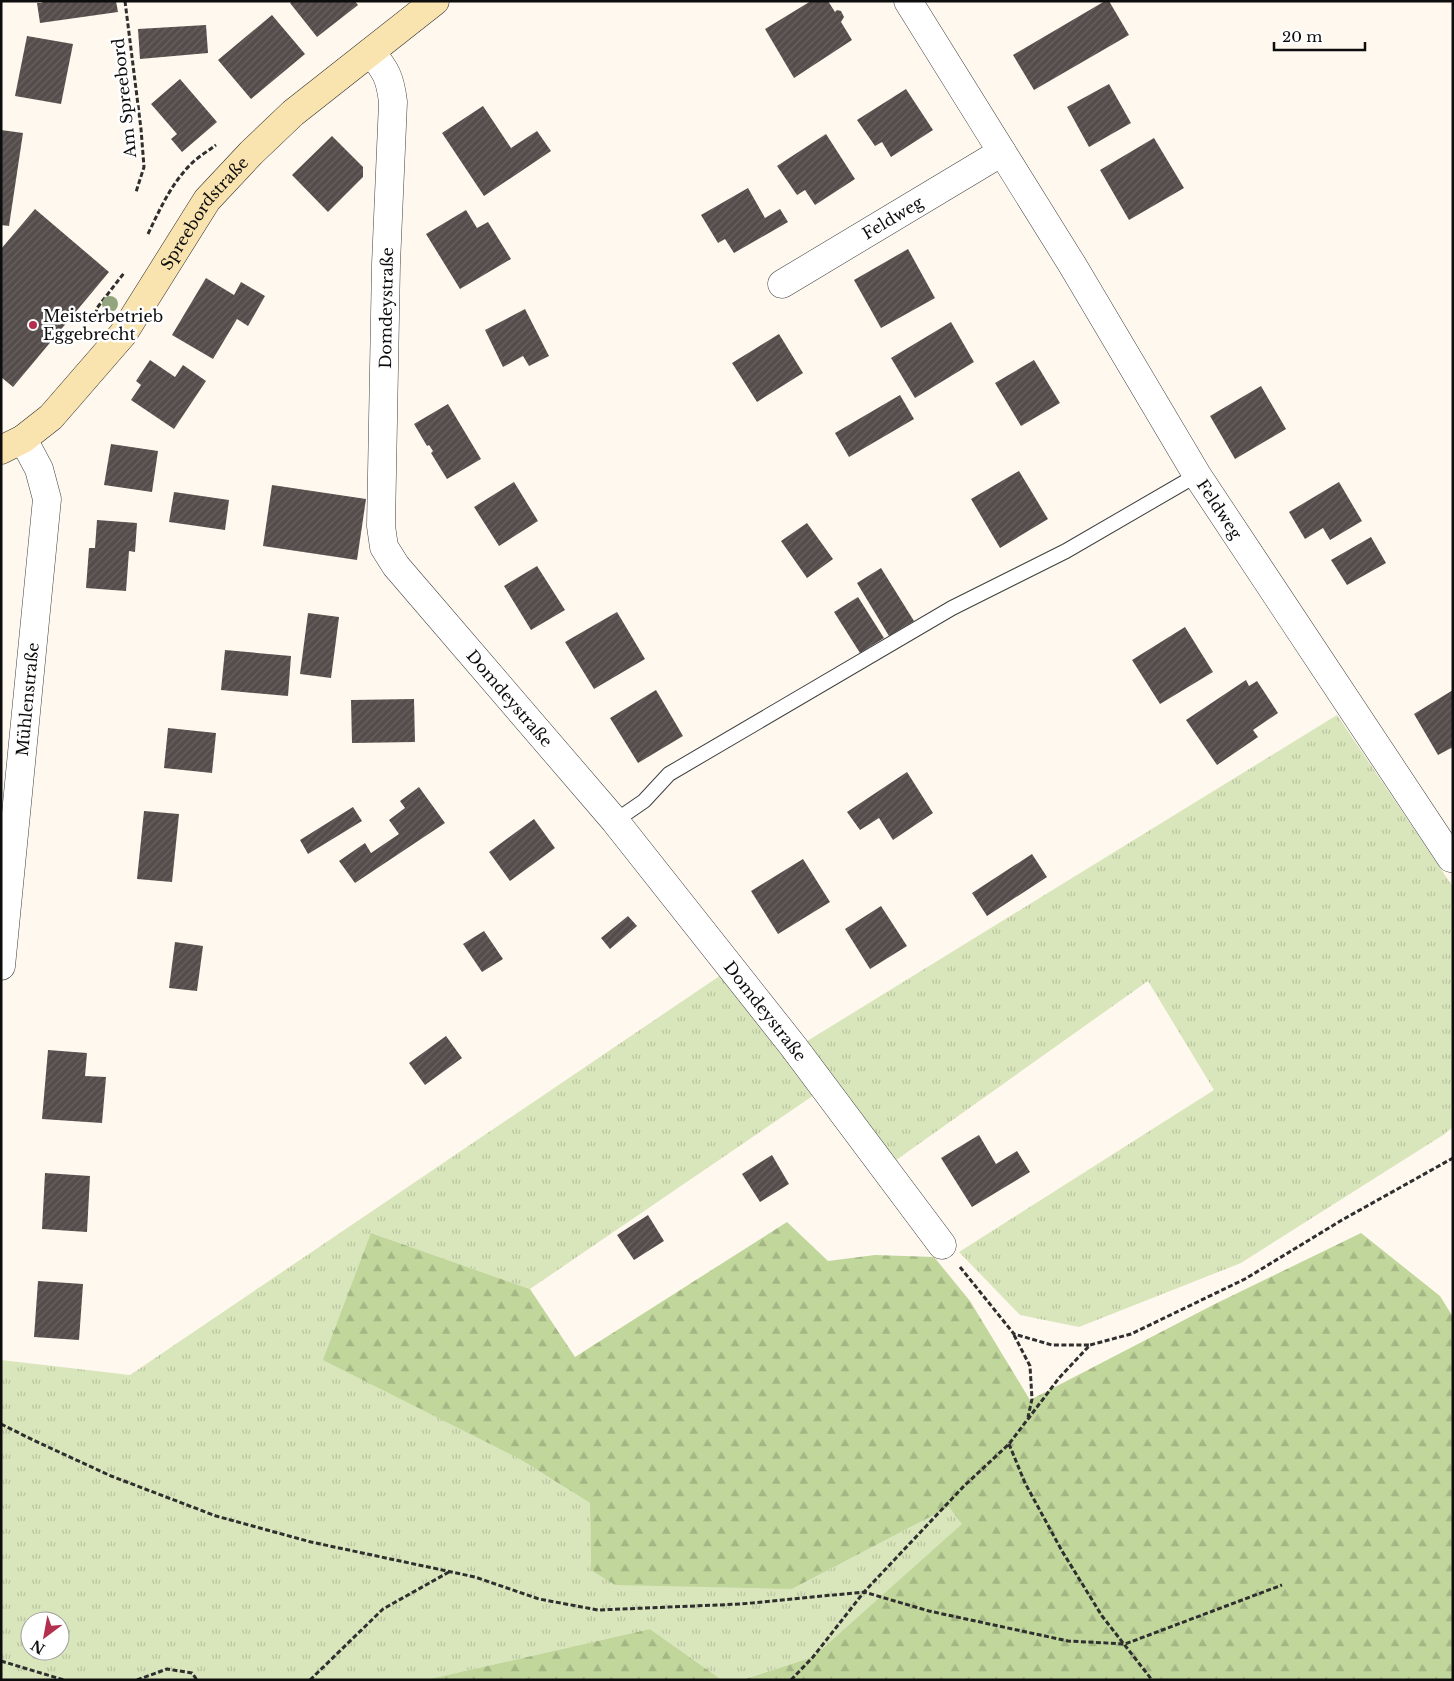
<svg xmlns="http://www.w3.org/2000/svg" width="1454" height="1681" viewBox="0 0 1454 1681" font-family="'Libre Baskerville',serif">
<style>
.grass{fill:url(#grass-tufts);fill-rule:evenodd}
.forest{fill:url(#forest-firs)}
.building{fill:url(#building-hatch)}
.lines{fill:none;stroke-linecap:round;stroke-linejoin:round}
.service-casing{stroke:#404040;stroke-width:16}
.minor-casing{stroke:#404040;stroke-width:29}
.secondary-casing{stroke:#2f2f2f;stroke-width:29}
.path{stroke:#2f2f2f;stroke-width:3;stroke-dasharray:5 2.5;stroke-linecap:butt}
.service{stroke:#fff;stroke-width:14}
.minor{stroke:#fff;stroke-width:28}
.secondary{stroke:#f9e3ae;stroke-width:28}
.tree{fill:#93a57e}
.poi-dot{fill:#b42f4d;stroke:#fff;stroke-width:2}
.labels{text-anchor:middle;stroke-width:5;stroke-linejoin:round;paint-order:stroke}
.street-label{font-size:16px;fill:#0d0d0d;stroke:#fff}
.poi-label{font-size:16px;fill:#0d0d0d;stroke:#fff;text-anchor:start}
</style>
<defs>
<pattern id="grass-tufts" width="24" height="20" patternUnits="userSpaceOnUse" patternTransform="scale(1.25)"><rect width="24" height="20" fill="#d9e6bb"/><path d="M3 7l-1-3M5 7V3M7 7l1-3M15 17l-1-3M17 17v-4M19 17l1-3" fill="none" stroke="#b9c4a0"/></pattern>
<pattern id="forest-firs" width="22" height="20" patternUnits="userSpaceOnUse" patternTransform="scale(1.25)"><rect width="22" height="20" fill="#c0d69b"/><path d="M5 1l3.5 6h-7zM16 11l3.5 6h-7z" fill="#a4b684"/></pattern>
<pattern id="building-hatch" width="6" height="6" patternUnits="userSpaceOnUse" patternTransform="scale(1.25)"><rect width="6" height="6" fill="#554d4b"/><path d="M-1 1l2-2M0 6l6-6M5 7l2-2" fill="none" stroke="#686260"/></pattern>
</defs>
<rect width="100%" height="100%" fill="#fef8ef"/>
<!-- grass -->
<path class="grass" d="M1337 715 1453 887V1127L1443 1135 1241 1263 1079 1327 1020 1315 959 1252 1214 1090 1148 981 892 1163 804 1043Z
M721 975 817 1093 530 1289 371 1233 518 1458 590 1503 591 1570 792 1589 949 1507 963 1524 813 1657 740 1680H722L650 1629 425 1680H1V1360L130 1375ZM30 1621H60V1651H30Z"/>
<!-- forest -->
<path class="forest" d="M787 1222 828 1261 875 1255 934 1257 970 1301 1030 1400 1215 1304 1361 1233 1440 1296 1453 1317V1680H741L813 1657 962 1524 949 1507 792 1589 615 1585 591 1570 590 1503 518 1458 323 1360 371 1233 530 1289 575 1357Z
M650 1629 722 1680H425Z"/>
<!-- building -->
<path class="building" d="M42 1H116L118 12 40 23 37 3H42Z
M292 1H355L358 5 317 37 290 3Z
M811 1H828L835 12 837 10 841 11 844 17 841 22 852 40 794 78 765 29Z
M1105 1H1109L1129 35 1034 90 1013 55Z
M272 15 305 54 251 99 218 60Z
M206 25 208 53 140 59 138 29Z
M27 36 73 44 61 104 15 96Z
M180 79 217 122 182 152 171 139 177 134 151 104Z
M1109 84 1131 123 1089 147 1067 107Z
M906 89 933 130 891 157 882 142 875 146 857 120Z
M483 106 511 148 537 131 551 151 484 196 442 133Z
M1 130 23 133 9 226 1 225Z
M826 134 855 179 815 205 805 190 797 195 777 166Z
M332 136 363 167V177L328 212 292 175Z
M1154 138 1184 188 1129 220 1100 170Z
M748 188 765 218 780 209 788 222 734 253 725 239 718 243 701 215Z
M35 209 109 272 13 387 1 377V249Z
M466 210 477 228 488 222 511 259 460 289 426 234Z
M908 249 935 298 881 328 854 280Z
M206 278 234 295 241 282 265 296 248 326 237 319 213 359 172 335Z
M525 309 549 356 529 366 523 356 503 367 485 330Z
M951 322 974 362 915 398 891 358Z
M779 334 803 373 757 402 732 363Z
M150 360 175 377 183 365 206 381 174 429 131 400 141 385 136 381Z
M1034 360 1060 403 1021 426 995 383Z
M1261 386 1286 429 1235 459 1210 416Z
M900 395 914 419 849 457 835 433Z
M448 404 481 459 447 479 431 453 433 451 429 445 427 446 414 424Z
M111 444 158 451 152 492 104 485Z
M1019 471 1048 519 1000 548 971 499Z
M514 482 538 521 499 546 474 507Z
M1339 482 1362 521 1330 540 1323 528 1305 539 1289 512Z
M272 485 366 499 357 560 263 546Z
M174 492 229 500 225 530 169 522Z
M97 520 137 523 135 552 129 551 126 591 86 588 89 548H95Z
M807 523 833 559 807 578 781 541Z
M1371 537 1386 563 1347 585 1331 560Z
M537 566 565 610 531 630 504 586Z
M881 568 914 621 889 636 857 583Z
M858 597 884 638 860 653 834 612Z
M617 612 645 659 594 689 565 642Z
M308 613 339 617 331 678 300 674Z
M1185 627 1213 672 1160 704 1132 660Z
M225 650 291 656 288 696 221 690Z
M1246 680 1249 686 1257 681 1278 713 1253 730 1258 737 1217 765 1186 720Z
M656 690 683 736 638 763 610 718Z
M1453 690V747L1438 755 1414 714Z
M414 699 415 742 352 743 351 700Z
M168 728 216 733 212 773 164 768Z
M907 772 933 813 893 840 879 818 860 830 847 812Z
M419 787 445 823 355 883 339 861 365 843 371 853 399 834 389 820 405 808 400 801Z
M353 807 362 821 308 854 300 840Z
M144 811 179 814 172 882 137 879Z
M534 819 555 848 510 881 489 852Z
M1032 854 1047 877 987 916 972 893Z
M803 859 830 902 778 934 751 891Z
M881 906 907 946 870 969 845 929Z
M628 916 637 926 610 949 601 938Z
M484 931 503 959 482 972 463 944Z
M175 942 203 946 197 991 169 988Z
M446 1036 462 1058 425 1085 409 1063Z
M48 1050 87 1053 85 1076 106 1077 102 1123 42 1119Z
M979 1135 996 1164 1017 1151 1030 1172 972 1207 941 1158Z
M772 1155 789 1184 760 1202 742 1174Z
M45 1173 90 1176 87 1232 42 1229Z
M648 1215 664 1241 634 1260 617 1235Z
M38 1281 83 1284 79 1340 34 1337Z"/>
<g class="lines">
<!-- service casing -->
<g class="service-casing">
<path id="service" d="M615 821 644 801 669 774 952 608 1066 551 1197 475"/>
</g>
<!-- minor casing -->
<g class="minor-casing">
<g id="minor">
<path id="s1" d="M908 1 1073 266 1197 475 1451 858"/>
<path id="s2" d="M371 52C386 71 390 77 393 102L386 264 381 526 384 547 396 566 615 821 793 1046 942 1245"/>
<path id="s3" d="M782 284 1002 152"/>
<path id="s4" d="M1 966 47 499 39 469 23 439"/>
</g>
</g>
<!-- secondary casing -->
<g class="secondary-casing">
<g id="secondary">
<path id="s5" d="M1 450 23 439 51 417 123 334 207 200 251 153 293 113 435 1"/>
</g>
</g>
<!-- path -->
<path class="path" d="M125 1 141 129 144 167 136 192
M148 234C160 209 171 184 191 164 198 157 208 151 216 145
M94 322 97 308 124 273
M960 1267 1014 1334 1052 1345H1090
M1014 1335 1030 1366 1032 1399 1028 1417
M1 1424 33 1440 111 1476 216 1516 311 1542 475 1577 539 1599 598 1610 741 1604 864 1592 929 1611 1068 1641 1125 1644 1282 1585
M1009 1444 1025 1483 1062 1551 1102 1616 1152 1680
M1 1661 64 1680
M137 1680 167 1669 192 1673 197 1680
M310 1680 383 1609 449 1572
M791 1680 813 1657 864 1592 964 1486 1009 1444 1059 1378 1090 1345 1131 1334 1245 1279 1342 1220 1453 1158"/>
<!-- service -->
<use href="#service" class="service"/>
<!-- minor -->
<use href="#minor" class="minor"/>
<!-- secondary -->
<use href="#secondary" class="secondary"/>
</g>
<!-- trees -->
<circle class="tree" cx="110" cy="304" r="8"/>
<!-- markers -->
<circle class="poi-dot" cx="33" cy="325" r="5"/>
<g class="labels">
<!-- street labels -->
<g class="street-label">
<text transform="translate(124 98) rotate(-96)" y="6">Am Spreebord</text>
<text dy="6" stroke="none"><textPath href="#s5" startOffset="316">Spreebordstraße</textPath></text>
<text dy="6" stroke="none"><textPath href="#s3" startOffset="129">Feldweg</textPath></text>
<text transform="translate(386 308) rotate(-89)" y="6">Domdeystraße</text>
<text dy="6" stroke="none"><textPath href="#s1" startOffset="596">Feldweg</textPath></text>
<text dy="6" stroke="none"><textPath href="#s2" startOffset="698">Domdeystraße</textPath></text>
<text dy="6" stroke="none"><textPath href="#s4" startOffset="268">Mühlenstraße</textPath></text>
<text dy="6" stroke="none"><textPath href="#s2" startOffset="1102">Domdeystraße</textPath></text>
</g>
<!-- poi labels -->
<g class="poi-label">
<text x="43" y="322">Meisterbetrieb<tspan x="43" dy="18">Eggebrecht</tspan></text>
</g>
</g>
<!-- border -->
<rect width="1454" height="1681" fill="none" stroke="#0d0d0d" stroke-width="5"/>
<!-- north arrow -->
<g transform="translate(45 1636) rotate(212)"><circle r="24" fill="#ffffff" stroke="#9e9e9e"/>
<path d="M0-4L9 19L0 12L-9 19Z" fill="#b42f4d"/>
<text y="-8" font-size="14" font-weight="bold" text-anchor="middle" fill="#0d0d0d">N</text>
</g>
<!-- scale -->
<path d="M1274 42v8h91v-8" fill="none" stroke="#0d0d0d" stroke-width="2.5"/>
<text x="1282" y="42" font-size="15" fill="#0d0d0d" stroke="#ffffff" stroke-width="4" paint-order="stroke">20 m</text>
</svg>
